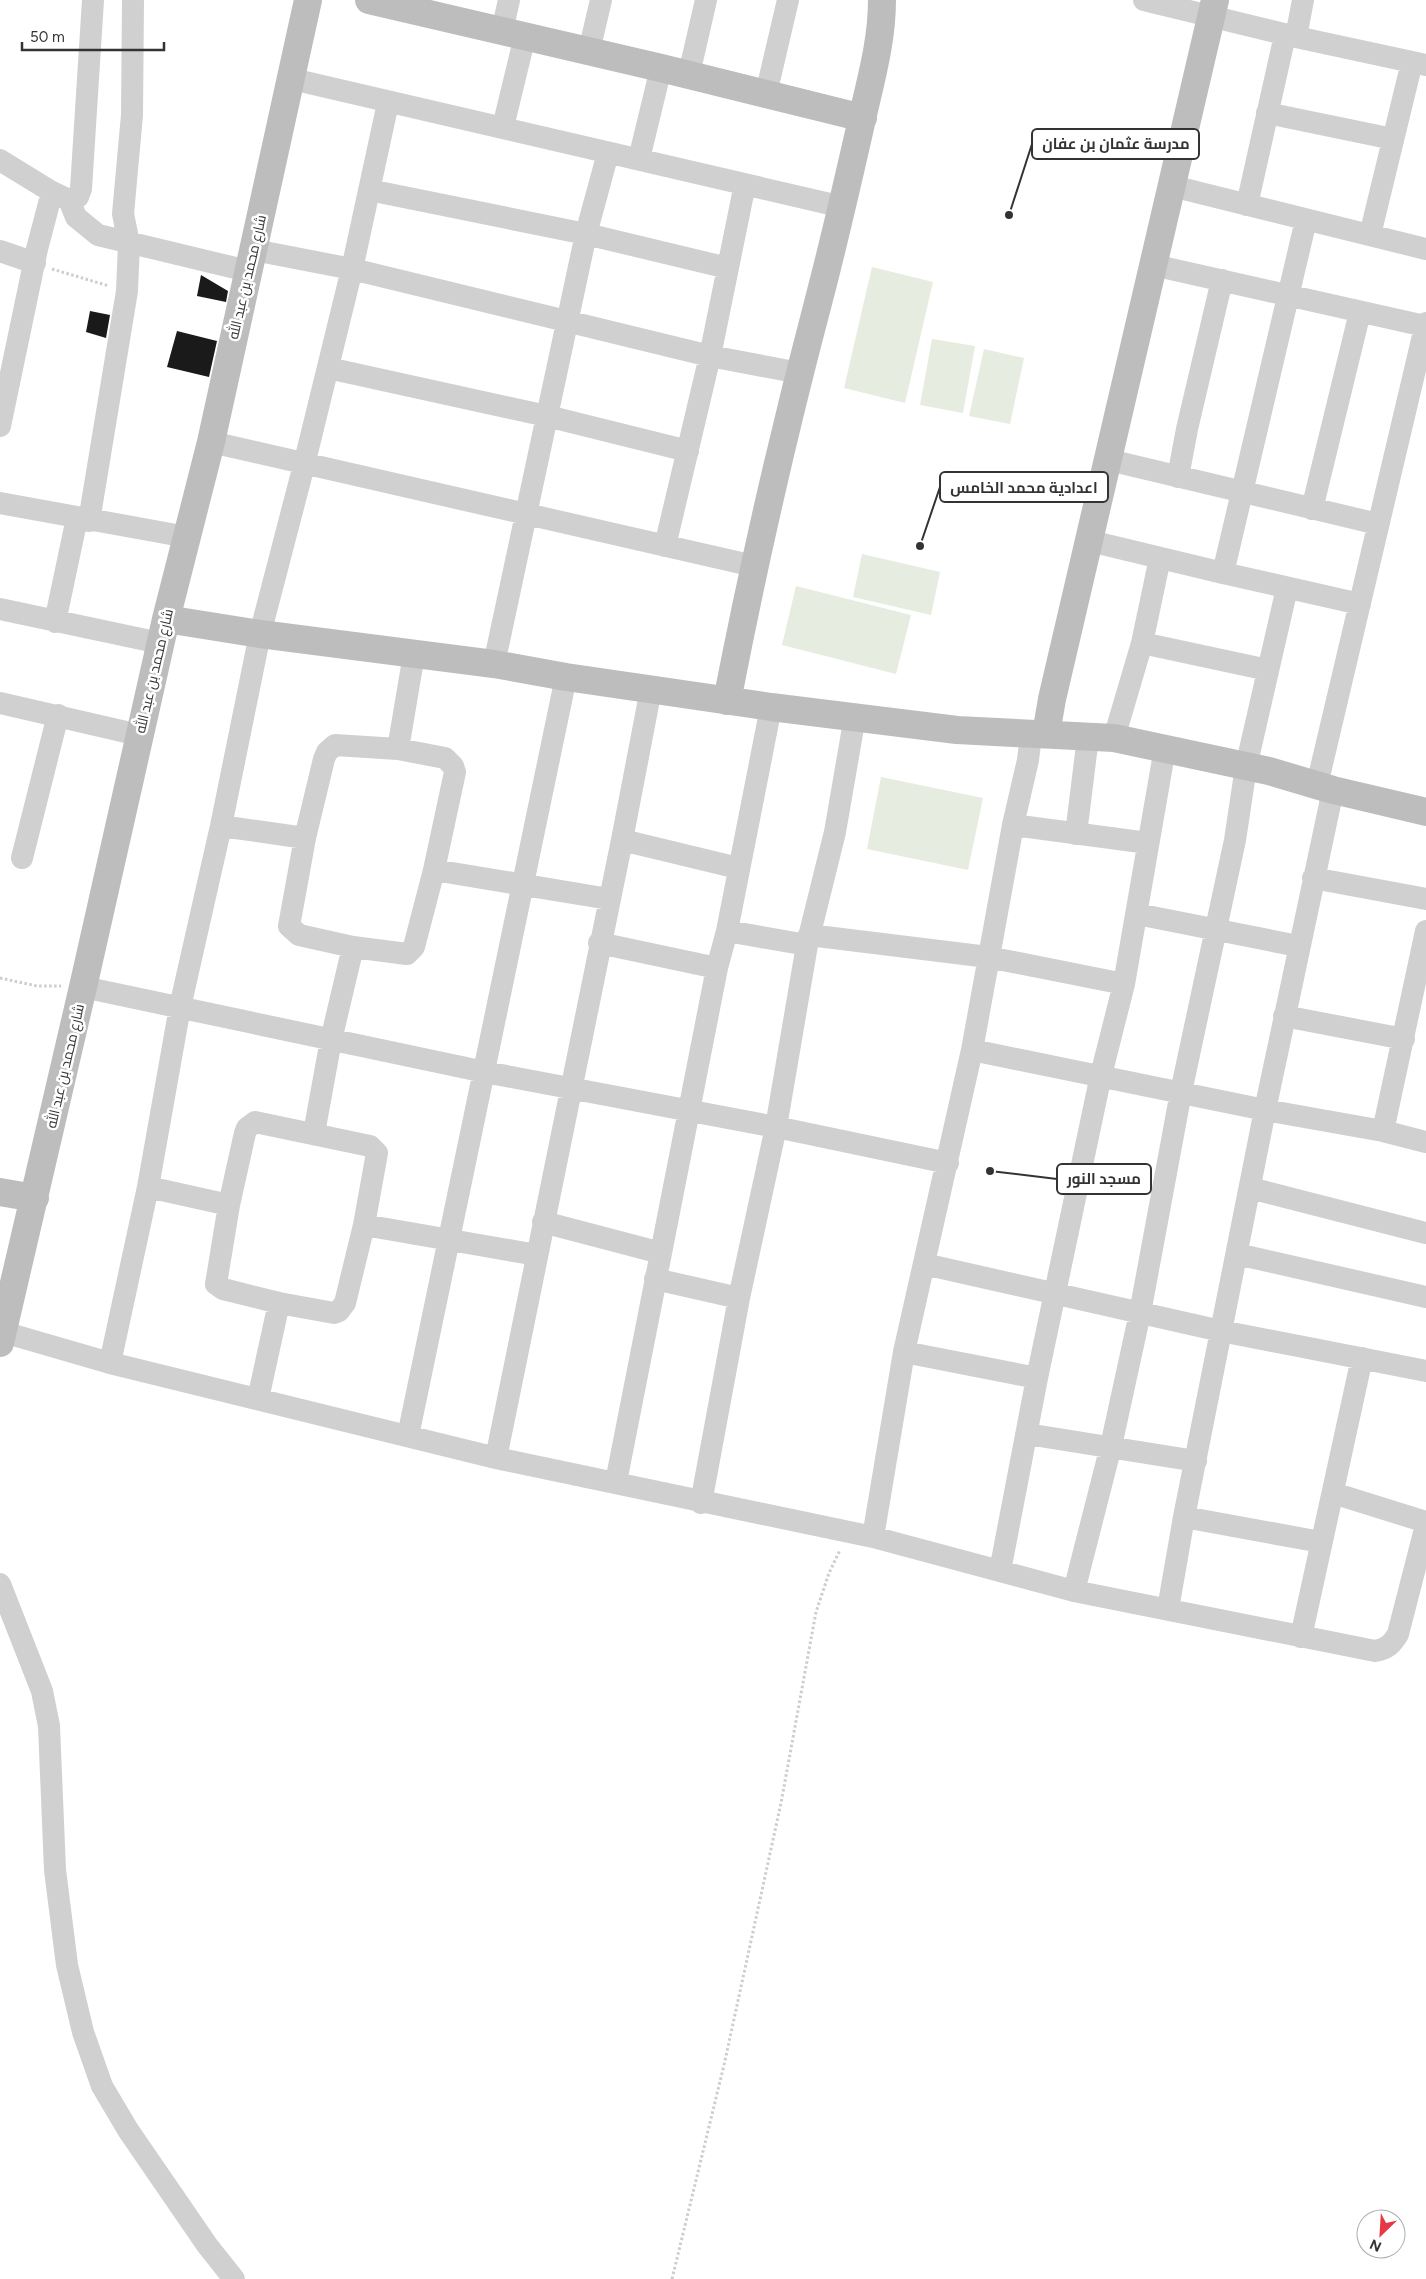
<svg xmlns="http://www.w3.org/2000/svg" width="1426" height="2279" viewBox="0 0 1426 2279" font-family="Figtree,Cairo,sans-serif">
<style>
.park{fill:#e6ecdf}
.building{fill:#1a1a1a}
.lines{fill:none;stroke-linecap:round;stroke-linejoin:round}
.path{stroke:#cdcdcd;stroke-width:3;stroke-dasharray:2.5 2.5;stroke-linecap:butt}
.street{stroke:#d0d0d0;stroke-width:22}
.secondary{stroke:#bdbdbd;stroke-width:28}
.labels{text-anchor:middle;stroke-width:5;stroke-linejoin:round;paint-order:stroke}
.street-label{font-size:14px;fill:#333;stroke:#fff}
.leader{fill:none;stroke:#333;stroke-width:2}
.callout-dot{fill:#333;stroke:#fff;stroke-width:2}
.callout{fill:#fff;stroke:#333;stroke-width:2}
.callout-label{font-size:15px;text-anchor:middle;font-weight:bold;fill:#333}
</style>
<rect width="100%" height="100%" fill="#fff"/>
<!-- park -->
<path class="park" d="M872 267 933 282 905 403 844 388Z
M932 339 975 346 963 413 920 405Z
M984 349 1024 358 1010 424 969 416Z
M862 554 940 572 931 615 853 597Z
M796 586 911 615 896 674 782 645Z
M881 777 983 798 968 870 867 849Z"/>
<!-- building -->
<path class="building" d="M201 275 228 291 226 302 197 296Z
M90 311 110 315 106 338 86 332Z
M177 331 217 341 209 377 167 367Z"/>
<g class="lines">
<!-- path -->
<path class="path" d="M52 269 109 286
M0 978 37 986H61
M672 2279 724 2065 781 1803 816 1612 829 1573 840 1550"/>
<!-- street -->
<path class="street" d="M1144 0 1296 37 1426 65
M502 31 509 0
M1296 37 1303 0
M589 51 601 0
M689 74 706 0
M292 79 843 207
M766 94 788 0
M1267 113 1393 139
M503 127 525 36
M639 159 661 68
M0 160 52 192 69 200 78 197 81 189 93 0
M1172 186 1426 249
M369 190 586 234 728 268
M69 200 76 217 98 235 248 271
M1247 205 1285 35
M1370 235 1412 62
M254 250 352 269 710 356 800 373
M0 251 35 263
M1153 265 1425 326
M328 368 547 416 688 451
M0 426 37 249 52 192
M211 442 754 566
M1109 460 1378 524
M1178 477 1187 429 1222 280
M0 503 187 537
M1312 509 1360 312
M89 521 127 291 129 243 123 214 132 115 133 0
M1090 541 1223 573 1306 220
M665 546 710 356 745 184
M1223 573 1360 604
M0 609 160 643
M55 622 77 518
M1142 643 1160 558
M494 664 586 234 608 153
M651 689 622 840 738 868
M0 703 139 735
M1114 738 1142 643 1268 670
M335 745 398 749 445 758 453 766 455 772 434 870 414 947 407 954 353 947 299 935 289 926 305 838 324 759 327 752Z
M398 749 414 654
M1317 785 1426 323
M1013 825 1148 843
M221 826 305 838
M1076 834 1088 737
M22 858 58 715
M434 870 609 899
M1313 878 1426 899
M1137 914 1298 946
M727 931 807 945
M809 935 988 957 1124 984
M599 943 717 968
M83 987 485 1072 776 1127 948 1163
M1284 1016 1404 1039
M972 1050 1265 1110 1383 1131 1426 1142
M255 1122 370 1146 377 1153 364 1225 345 1303 339 1311 334 1313 279 1303 223 1289 216 1284 229 1205 245 1133 247 1128Z
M1383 1131 1426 931
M314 1133 331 1040 353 947
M148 1187 229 1205
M1250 1188 1426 1233
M543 1222 661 1253
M364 1225 537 1255
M1237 1254 1426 1297
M924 1264 1221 1331 1426 1371
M655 1279 739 1298
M3 1332 110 1363 496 1458 873 1537 1074 1591 1375 1651C1387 1649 1392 1644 1398 1634L1426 1525
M904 1352 1037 1378
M110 1363 148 1187 180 1007 221 826 260 634 304 465 352 269 388 103
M258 1399 279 1303
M1027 1434 1196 1461
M408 1436 566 677
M496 1458 622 840
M616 1482 717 968 727 931 771 707
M1333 1493 1426 1522
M701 1503 739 1298 776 1127 807 945 835 832 855 716
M1184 1517 1321 1542
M873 1537 904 1352 972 1050 1013 825 1028 760 1031 735
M1000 1571 1037 1378 1101 1075 1124 984 1165 748
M0 1584 42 1691 49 1726 55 1870 67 1965 83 2032 102 2086 128 2130 207 2245 234 2279
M1074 1591 1111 1446 1140 1313 1181 1092 1235 840 1246 767 1287 588
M1168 1609 1184 1517 1265 1110 1333 790
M1301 1637 1362 1358"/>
<!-- secondary -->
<path class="secondary" d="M369 0 661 68 863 118
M166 619 260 634 494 664 566 677 771 707 957 730 1114 738 1269 771 1333 790 1426 812
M727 701C753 567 783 435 818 303 834 242 848 181 862 119 871 79 882 41 882 0
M1046 734 1052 699 1215 0
M0 1192 35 1198
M0 1343 83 987 166 619 211 442 308 0"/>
</g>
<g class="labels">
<!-- street labels -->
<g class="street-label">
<text transform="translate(247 277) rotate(-77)" y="5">شارع محمد بن عبد الله</text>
<text transform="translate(154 671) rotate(-77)" y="5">شارع محمد بن عبد الله</text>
<text transform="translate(65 1066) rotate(-77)" y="5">شارع محمد بن عبد الله</text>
</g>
</g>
<!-- callouts -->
<path class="leader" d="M1009 215L1032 144M920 546L940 487M990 1171L1057 1179"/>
<g class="callout-dot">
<circle cx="1009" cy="215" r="5"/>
<circle cx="920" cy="546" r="5"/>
<circle cx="990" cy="1171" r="5"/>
</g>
<g class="callout">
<rect x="1032" y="129" width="167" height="30" rx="5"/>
<rect x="940" y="472" width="168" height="30" rx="5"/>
<rect x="1057" y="1164" width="94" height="30" rx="5"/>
</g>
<g class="callout-label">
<text x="1116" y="149">مدرسة عثمان بن عفان</text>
<text x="1024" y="493">اعدادية محمد الخامس</text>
<text x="1104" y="1184">مسجد النور</text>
</g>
<!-- north arrow -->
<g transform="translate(1381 2234) rotate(205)"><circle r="24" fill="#ffffff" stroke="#adadad"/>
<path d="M0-4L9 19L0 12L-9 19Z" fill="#e63946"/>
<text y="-8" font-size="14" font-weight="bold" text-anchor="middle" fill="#333333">N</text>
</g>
<!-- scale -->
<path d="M22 42v8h142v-8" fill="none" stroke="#333333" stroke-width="2.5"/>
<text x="30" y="42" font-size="15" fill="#333333" stroke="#ffffff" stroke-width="4" paint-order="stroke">50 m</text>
</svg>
